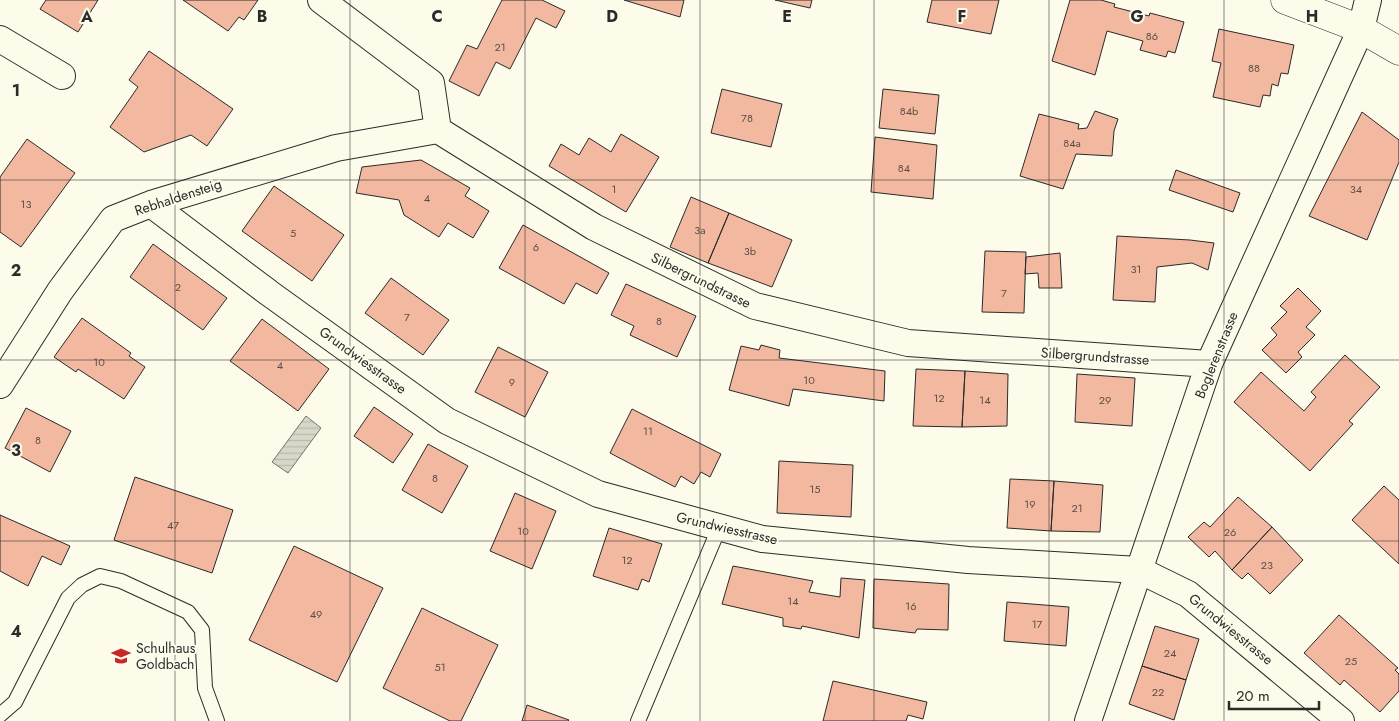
<svg xmlns="http://www.w3.org/2000/svg" width="1399" height="721" viewBox="0 0 1399 721" font-family="Jost,sans-serif">
<style>
.water{fill:url(#water-rules);stroke:#74746e}
.building{fill:#f2b8a0;stroke:#2b2b2b}
.lines{fill:none;stroke-linecap:round;stroke-linejoin:round}
.lane-casing{stroke:#2b2b2b;stroke-width:16}
.street-casing{stroke:#2b2b2b;stroke-width:28}
.secondary-casing{stroke:#2b2b2b;stroke-width:29}
.lane{stroke:#fdfbea;stroke-width:14}
.street{stroke:#fdfbea;stroke-width:26}
.secondary{stroke:#fdfbea;stroke-width:28}
.grid{fill:none;stroke:#2b2b2b;stroke-width:1;stroke-opacity:0.55}
.labels{text-anchor:middle;stroke-width:4;stroke-linejoin:round;paint-order:stroke}
.number-label{font-size:11px;fill:#5d4e48}
.street-label{font-size:14px;fill:#2b2b2b;stroke:#fdfbea}
.poi-label{font-size:14px;fill:#2b2b2b;stroke:#fdfbea;text-anchor:start}
.grid-label{font-size:16px;text-anchor:middle;font-weight:bold;fill:#2b2b2b;stroke:#fdfbea;stroke-width:4;stroke-linejoin:round;paint-order:stroke}
</style>
<defs>
<pattern id="water-rules" width="6" height="5" patternUnits="userSpaceOnUse" patternTransform="scale(1.25)"><rect width="6" height="5" fill="#d8d7c9"/><path d="M0 2.5h6" fill="none" stroke="#bab9ad"/></pattern>
</defs>
<rect width="100%" height="100%" fill="#fdfbea"/>
<!-- water -->
<path class="water" d="M306 416 321 428 288 473 272 462Z"/>
<!-- building -->
<path class="building" d="M46 0H98L78 32 40 9Z
M183 0H258L244 20 239 17 228 31Z
M502 0H542L565 11 556 28 536 18 510 69 496 62 479 96 449 81 467 45 477 49Z
M624 0H684L680 17Z
M775 0H812L810 8Z
M932 0H999L991 34 927 22Z
M1070 0H1101L1115 4 1114 7 1149 16 1150 13 1184 22 1175 53 1168 51 1166 57 1140 50 1143 41 1107 31 1095 75 1052 61Z
M1219 29 1294 45 1288 74 1281 73 1278 86 1272 84 1270 96 1263 95 1260 107 1213 97 1221 63 1212 61Z
M149 51 233 109 207 146 191 135 144 152 110 127 138 87 129 80Z
M722 89 782 104 771 147 711 133Z
M883 89 939 95 935 134 879 128Z
M1095 111 1118 119 1114 131 1112 156 1076 154 1063 189 1020 176 1039 114 1079 124 1078 129 1087 128Z
M1362 112 1399 140V162L1367 240 1309 216Z
M621 134 659 157 626 212 549 166 561 144 579 155 589 138 611 152Z
M875 137 937 145 933 199 871 192Z
M27 139 75 173 21 247 0 232V177Z
M421 160 470 188 465 196 489 211 473 238 448 223 439 237 404 215 399 200 356 193 362 167Z
M1176 170 1240 193 1233 212 1169 190Z
M274 186 344 235 312 281 242 231Z
M691 197 729 213 708 263 670 247Z
M729 213 792 240 772 287 708 263Z
M523 225 609 273 597 294 576 283 564 304 499 268Z
M1117 236 1190 240 1214 243 1208 270 1192 263 1157 267 1155 302 1113 300Z
M153 244 227 298 203 330 130 277Z
M985 251 1026 252 1024 313 982 312Z
M1060 253 1062 288H1039L1038 273 1025 274 1026 257Z
M391 278 449 320 423 355 365 313Z
M626 284 696 316 677 357 630 335 634 326 611 315Z
M1298 288 1321 311 1306 327 1315 335 1298 352 1302 357 1286 373 1262 350 1277 335 1271 328 1287 312 1280 306Z
M82 318 131 353 129 356 145 367 124 399 78 369 76 372 54 357Z
M262 319 329 369 298 411 230 361Z
M761 345 780 350 779 358 885 371 884 401 793 389 789 406 729 390 741 346 759 350Z
M498 347 548 372 525 417 475 392Z
M1345 355 1380 387 1349 421 1353 424 1310 471 1234 402 1261 372 1304 411 1316 397 1311 392Z
M916 369 965 371 962 427 913 426Z
M965 371 1008 374 1007 426 962 427Z
M1077 374 1135 378 1132 426 1075 422Z
M374 407 413 434 393 463 354 436Z
M26 408 71 431 50 472 5 448Z
M632 409 721 454 710 477 701 472 694 484 681 476 675 487 610 453Z
M428 444 468 466 442 513 402 490Z
M779 461 853 465 851 517 777 513Z
M135 477 233 510 212 573 114 540Z
M1010 479 1054 481 1051 531 1007 528Z
M1054 481 1103 485 1100 532 1051 531Z
M1384 486 1399 500V564L1352 520Z
M515 493 556 511 532 569 490 551Z
M1238 497 1272 527 1232 570 1215 551 1209 557 1188 537 1204 522 1210 527Z
M0 515 70 546 61 565 42 556 28 586 0 571Z
M1272 527 1303 560 1270 594 1248 573 1242 579 1232 570Z
M609 528 662 544 649 582 642 579 638 590 593 576Z
M294 546 383 588 337 682 249 640Z
M733 566 813 581 809 592 840 597 841 578 865 580 859 638 802 626 801 629 783 626V618L722 604Z
M874 579 949 584 948 630 917 629 915 633 873 628Z
M1007 602 1069 607 1066 646 1004 641Z
M422 608 498 645 461 721H450L383 688Z
M1339 615 1398 668 1395 670 1399 674V691L1380 712 1344 680 1340 685 1304 653Z
M1155 626 1199 639 1186 680 1142 666Z
M1142 666 1186 680 1174 720 1129 704Z
M833 681 927 702 923 719 908 715 906 721H823Z
M527 705 569 720 568 721H522Z"/>
<g class="lines">
<!-- lane casing -->
<g class="lane-casing">
<path id="lane" d="M0 715 15 702 68 598 82 585 100 576 121 581 188 612 202 630 205 688 217 721
M638 721 719 528"/>
</g>
<!-- street casing -->
<g class="street-casing">
<path id="street" d="M321 0 431 83 438 130 594 227 755 306 908 343 1209 364
M0 39 62 76
M151 204 269 293 447 421 598 494 762 539 968 560 1139 570 1188 594 1341 721
M0 385 60 291 113 219 151 204 336 148 438 130
M1088 721 1209 364 1361 29 1368 0"/>
</g>
<!-- secondary casing -->
<g class="secondary-casing">
<path id="secondary" d="M1285 0 1361 29 1399 51"/>
</g>
<!-- lane -->
<use href="#lane" class="lane"/>
<!-- street -->
<use href="#street" class="street"/>
<!-- secondary -->
<use href="#secondary" class="secondary"/>
</g>
<!-- grid -->
<path class="grid" d="M175 0V721M350 0V721M525 0V721M700 0V721M874 0V721M1049 0V721M1224 0V721M0 180H1399M0 360H1399M0 541H1399"/>
<!-- icons -->
<defs>
<g id="school-bare" transform="scale(1.5)"><path d="M0-5L7-2L0 1L-7-2ZM-4 1L0 2.5L4 1V4Q0 6-4 4Z" fill="#c62828" stroke="#fdfbea" stroke-width="2.5" paint-order="stroke"/></g>
</defs>
<g fill-rule="evenodd">
<use href="#school-bare" x="121" y="656"/>
</g>
<g class="labels">
<!-- number labels -->
<g class="number-label">
<text x="1152" y="40">86</text>
<text x="500" y="51">21</text>
<text x="1254" y="72">88</text>
<text x="909" y="115">84b</text>
<text x="747" y="122">78</text>
<text x="1072" y="147">84a</text>
<text x="904" y="172">84</text>
<text x="614" y="193">1</text>
<text x="1356" y="193">34</text>
<text x="427" y="202">4</text>
<text x="26" y="208">13</text>
<text x="700" y="234">3a</text>
<text x="293" y="237">5</text>
<text x="536" y="251">6</text>
<text x="750" y="255">3b</text>
<text x="1136" y="273">31</text>
<text x="178" y="291">2</text>
<text x="1004" y="297">7</text>
<text x="407" y="321">7</text>
<text x="659" y="325">8</text>
<text x="99" y="366">10</text>
<text x="280" y="369">4</text>
<text x="809" y="384">10</text>
<text x="512" y="386">9</text>
<text x="939" y="402">12</text>
<text x="985" y="404">14</text>
<text x="1105" y="404">29</text>
<text x="648" y="435">11</text>
<text x="38" y="444">8</text>
<text x="435" y="482">8</text>
<text x="815" y="493">15</text>
<text x="1030" y="508">19</text>
<text x="1077" y="512">21</text>
<text x="173" y="529">47</text>
<text x="523" y="535">10</text>
<text x="1230" y="536">26</text>
<text x="627" y="564">12</text>
<text x="1267" y="569">23</text>
<text x="793" y="605">14</text>
<text x="911" y="610">16</text>
<text x="316" y="618">49</text>
<text x="1037" y="628">17</text>
<text x="1170" y="657">24</text>
<text x="1351" y="665">25</text>
<text x="440" y="671">51</text>
<text x="1158" y="696">22</text>
</g>
<!-- street labels -->
<g class="street-label">
<text transform="translate(178 197) rotate(-18)" y="5">Rebhaldensteig</text>
<text transform="translate(701 280) rotate(26)" y="5">Silbergrundstrasse</text>
<text transform="translate(1216 355) rotate(-68)" y="5">Boglerenstrasse</text>
<text transform="translate(1095 356) rotate(4)" y="5">Silbergrundstrasse</text>
<text transform="translate(363 360) rotate(36)" y="5">Grundwiesstrasse</text>
<text transform="translate(727 528) rotate(13)" y="5">Grundwiesstrasse</text>
<text transform="translate(1231 629) rotate(39)" y="5">Grundwiesstrasse</text>
</g>
<!-- poi labels -->
<g class="poi-label">
<text x="136" y="653">Schulhaus<tspan x="136" dy="16">Goldbach</tspan></text>
</g>
</g>
<g class="grid-label">
<text x="87" y="22">A</text>
<text x="262" y="22">B</text>
<text x="437" y="22">C</text>
<text x="612" y="22">D</text>
<text x="787" y="22">E</text>
<text x="962" y="22">F</text>
<text x="1137" y="22">G</text>
<text x="1312" y="22">H</text>
<text x="16" y="96">1</text>
<text x="16" y="276">2</text>
<text x="16" y="456">3</text>
<text x="16" y="637">4</text>
</g>
<!-- scale -->
<path d="M1229 701v8h90v-8" fill="none" stroke="#2b2b2b" stroke-width="2.5"/>
<text x="1236" y="701" font-size="15" fill="#2b2b2b" stroke="#fdfbea" stroke-width="4" paint-order="stroke">20 m</text>
</svg>
